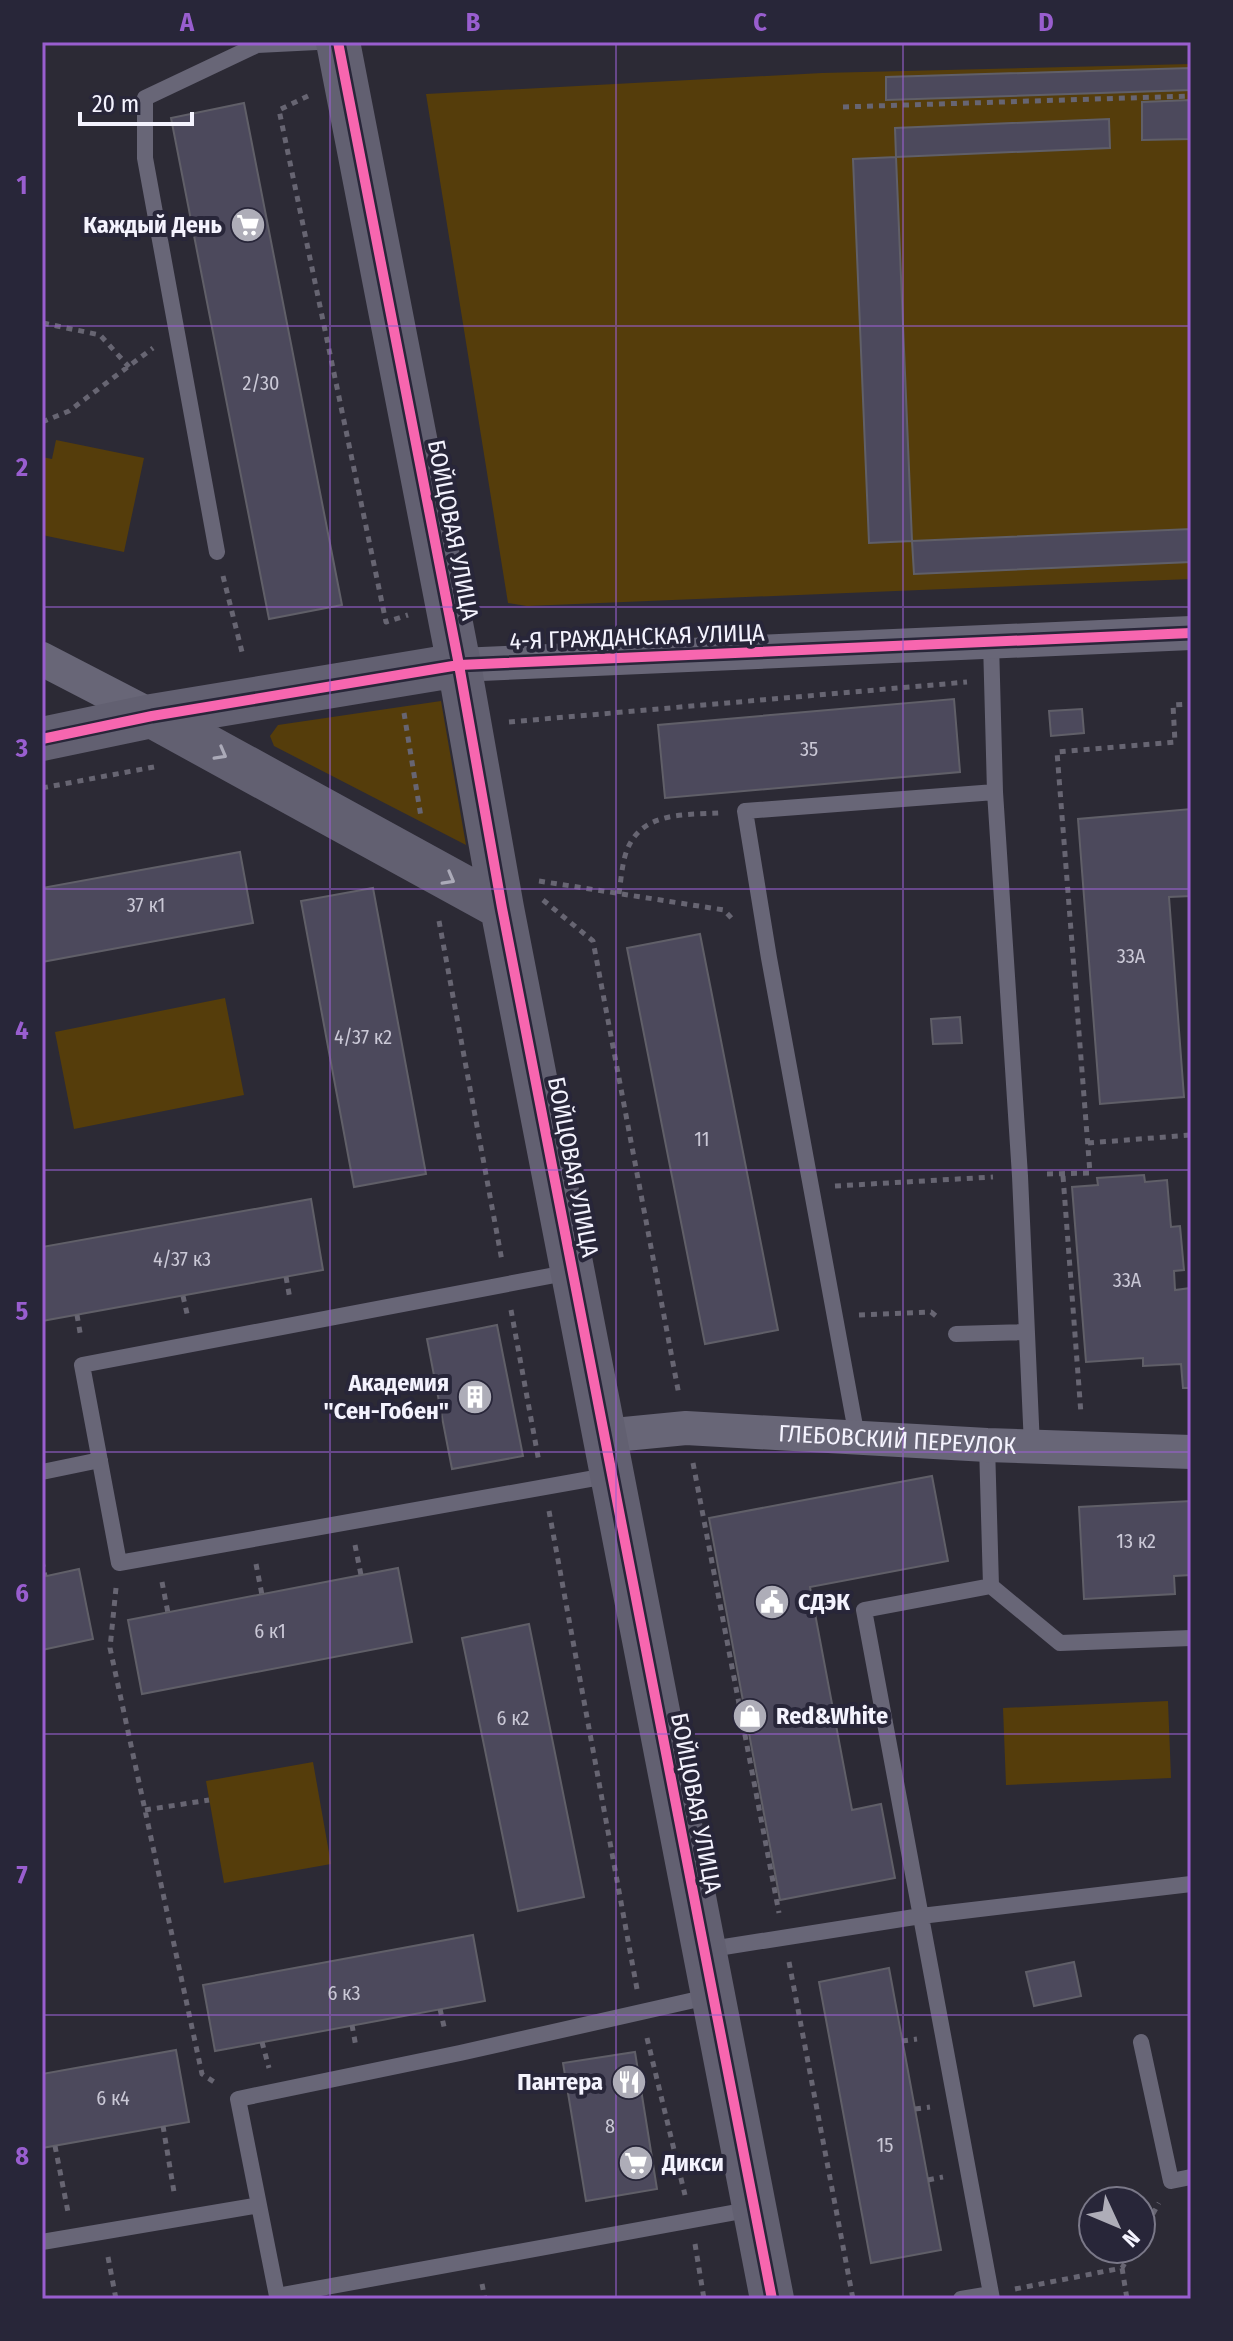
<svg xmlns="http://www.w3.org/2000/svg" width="1233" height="2341" viewBox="0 0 1233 2341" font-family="'Fira Sans Condensed',sans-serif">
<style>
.green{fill:#553d0b}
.building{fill:#4c495c;stroke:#605f68;stroke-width:2}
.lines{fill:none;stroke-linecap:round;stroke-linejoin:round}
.path{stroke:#676572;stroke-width:5;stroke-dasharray:6 6;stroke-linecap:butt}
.lane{stroke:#686677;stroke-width:16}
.street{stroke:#686677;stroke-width:34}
.secondary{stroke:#626071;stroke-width:44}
.cycleway-casing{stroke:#282639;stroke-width:15}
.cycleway{stroke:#f766af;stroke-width:10}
.oneway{stroke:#abaab8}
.grid{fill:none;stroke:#995ecf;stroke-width:2;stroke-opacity:0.55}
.labels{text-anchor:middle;stroke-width:8;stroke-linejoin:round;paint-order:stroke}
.number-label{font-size:20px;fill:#cac8d6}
.poi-label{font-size:24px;font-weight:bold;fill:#f4f3fe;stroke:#282639;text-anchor:end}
.street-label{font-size:24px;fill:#f4f3fe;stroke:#282639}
.neatline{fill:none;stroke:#995ecf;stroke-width:3}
.grid-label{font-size:26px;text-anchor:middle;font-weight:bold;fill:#995ecf}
</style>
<rect width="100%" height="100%" fill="#2c2a35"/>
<!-- green -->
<path class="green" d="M1191 64V579L527 606 508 603 426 94 822 73Z
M56 440 144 458 124 552 42 535V457L52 459Z
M441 701 466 845 274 746 270 736 278 725Z
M225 998 244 1095 74 1129 55 1032Z
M1168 1701 1171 1778 1006 1785 1003 1708Z
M313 1762 331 1864 224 1883 206 1781Z"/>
<!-- building -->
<path class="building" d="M1191 68V90L886 100V77Z
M1191 100V139L1142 140V102Z
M244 103 342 605 269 619 171 118Z
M1109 119 1110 148 896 157 895 128Z
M896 157 912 541 869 543 853 159Z
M1191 529V562L914 574 912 541Z
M954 699 960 772 665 798 658 725Z
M1082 709 1084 733 1051 736 1049 711Z
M1191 809V896L1169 897 1184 1097 1100 1104 1078 819Z
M240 852 253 923 42 962V888Z
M373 888 426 1174 354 1187 301 901Z
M700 934 778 1330 705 1344 627 948Z
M960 1017 962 1043 933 1044 931 1019Z
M1144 1175 1145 1182 1167 1180 1171 1227 1180 1226 1184 1270 1174 1271 1175 1290 1191 1288V1388H1183L1181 1364 1143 1366V1358L1086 1362 1072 1187 1098 1185 1097 1178Z
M311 1199 323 1270 42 1321V1247Z
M497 1325 523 1456 452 1469 427 1339Z
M932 1476 948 1561 810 1587 852 1810 881 1804 895 1878 780 1900 709 1518Z
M1191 1501V1575L1174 1576 1175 1594 1084 1599 1079 1507Z
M398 1568 412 1642 142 1694 128 1620Z
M79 1569 93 1639 42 1650V1577Z
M529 1624 584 1897 518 1911 462 1638Z
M473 1935 485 2001 215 2051 203 1985Z
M1074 1962 1081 1996 1034 2006 1026 1972Z
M889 1968 941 2250 871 2263 819 1982Z
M176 2050 189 2122 42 2148V2074Z
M635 2052 657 2189 586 2201 563 2063Z"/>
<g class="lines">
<!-- path -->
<path class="path" d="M308 96 279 110 386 622 408 615
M843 107 1191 96
M43 323 100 335 129 367
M42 422 69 411 153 348
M223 576 242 652
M404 713 421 817
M509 722 967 682
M42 788 159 766
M539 881 724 910 735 922
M619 894C621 880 622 863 627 850 642 811 686 815 720 813
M543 900 593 941 679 1395
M439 921 502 1261
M1088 1143 1191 1135
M1047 1174 1090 1173 1057 752 1175 742 1173 705 1191 704
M1063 1176 1081 1414
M835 1186 993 1177
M286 1277 290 1299
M183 1296 188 1318
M511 1310 539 1462
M77 1315 81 1338
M859 1315 931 1312 936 1316
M693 1463 779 1913
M549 1511 637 1989
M355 1545 361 1575
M42 1561 45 1576
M256 1564 262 1595
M162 1582 168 1613
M116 1588 110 1648 202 2074 217 2084
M145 1810 209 1800
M789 1962 853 2299
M440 2009 445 2031
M352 2025 356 2047
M647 2038 685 2195
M902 2041 917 2039
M262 2042 269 2068
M915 2109 930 2107
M163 2126 174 2192
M55 2146 68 2212
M928 2180 943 2177
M1141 2235 1159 2203
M695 2244 704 2299
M108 2257 116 2299
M1122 2268 1127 2299
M482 2284 485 2299
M1015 2289 1122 2268 1133 2249"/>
<!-- lane -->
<path class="lane" d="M250 42 257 45 317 42
M217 552 145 158V98L257 45
M991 642 995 792 1020 1176 1032 1446
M571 1272 82 1365 119 1563 612 1475
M956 1334 1027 1332
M857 1437 769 958 745 811 995 792
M987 1445 991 1586 1060 1643 1191 1638
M42 1472 100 1460
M991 1586 864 1610 992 2299
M705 1950 921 1916 1191 1884
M712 1996 460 2053 238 2099 277 2296 753 2209
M1141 2042 1171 2181 1191 2177
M42 2242 259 2205
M961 2299 991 2294"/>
<!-- street -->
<g class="street">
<path d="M42 659 152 716"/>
<path d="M459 665 1191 633"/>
<path id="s1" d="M604 1436 686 1428 987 1445 1191 1452"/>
</g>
<!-- secondary -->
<path class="secondary" d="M338 42 459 665 502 908 772 2299
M152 716 502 908
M42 739 152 716 459 665"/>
<!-- cycleway casing -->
<g class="cycleway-casing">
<path id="cycleway" d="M338 42 459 665 502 908 772 2299
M42 739 152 716 459 665 1191 633"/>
</g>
<!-- cycleway -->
<use href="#cycleway" class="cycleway"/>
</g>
<!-- one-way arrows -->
<defs><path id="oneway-chevron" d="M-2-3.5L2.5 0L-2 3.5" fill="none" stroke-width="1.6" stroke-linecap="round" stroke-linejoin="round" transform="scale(2)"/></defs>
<g class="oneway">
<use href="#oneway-chevron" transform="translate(221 754) rotate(29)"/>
<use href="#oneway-chevron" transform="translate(449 879) rotate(29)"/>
</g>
<!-- grid -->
<path class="grid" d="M330 42V2299M616 42V2299M903 42V2299M42 326H1191M42 607H1191M42 889H1191M42 1170H1191M42 1452H1191M42 1734H1191M42 2015H1191"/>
<!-- icons -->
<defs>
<g id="supermarket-disc" transform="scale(1.8)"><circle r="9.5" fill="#aeadb8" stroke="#282639"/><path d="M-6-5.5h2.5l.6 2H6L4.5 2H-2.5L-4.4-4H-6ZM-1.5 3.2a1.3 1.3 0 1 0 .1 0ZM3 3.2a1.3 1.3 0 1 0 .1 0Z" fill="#fff"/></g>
<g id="building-disc" transform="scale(1.8)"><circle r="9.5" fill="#aeadb8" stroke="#282639"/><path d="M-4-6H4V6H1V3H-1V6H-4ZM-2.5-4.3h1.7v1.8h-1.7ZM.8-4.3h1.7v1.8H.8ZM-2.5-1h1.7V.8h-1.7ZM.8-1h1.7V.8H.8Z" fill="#fff"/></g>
<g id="civic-disc" transform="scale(1.8)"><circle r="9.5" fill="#aeadb8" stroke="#282639"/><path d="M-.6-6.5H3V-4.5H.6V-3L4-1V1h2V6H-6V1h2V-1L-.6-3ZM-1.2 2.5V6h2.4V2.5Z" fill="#fff"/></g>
<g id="shop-disc" transform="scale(1.8)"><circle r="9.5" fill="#aeadb8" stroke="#282639"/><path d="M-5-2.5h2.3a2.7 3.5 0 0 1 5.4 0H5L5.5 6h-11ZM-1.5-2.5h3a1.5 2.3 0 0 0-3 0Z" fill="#fff"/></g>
<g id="restaurant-disc" transform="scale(1.8)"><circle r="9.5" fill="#aeadb8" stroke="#282639"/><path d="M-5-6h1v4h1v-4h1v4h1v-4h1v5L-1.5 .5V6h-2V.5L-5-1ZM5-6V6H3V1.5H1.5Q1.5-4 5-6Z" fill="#fff"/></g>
</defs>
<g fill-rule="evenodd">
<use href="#supermarket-disc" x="248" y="225"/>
<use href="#building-disc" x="475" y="1397"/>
<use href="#civic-disc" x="772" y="1602"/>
<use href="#shop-disc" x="750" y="1716"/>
<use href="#restaurant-disc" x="629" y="2082"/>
<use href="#supermarket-disc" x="636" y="2163"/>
</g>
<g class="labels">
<!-- number labels -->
<g class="number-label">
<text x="261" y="390">2/30</text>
<text x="809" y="756">35</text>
<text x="146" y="912">37 к1</text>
<text x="1131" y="963">33А</text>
<text x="363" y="1044">4/37 к2</text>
<text x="702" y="1146">11</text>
<text x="182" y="1266">4/37 к3</text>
<text x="1127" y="1287">33А</text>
<text x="1136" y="1548">13 к2</text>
<text x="270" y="1638">6 к1</text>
<text x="513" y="1725">6 к2</text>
<text x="344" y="2000">6 к3</text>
<text x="113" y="2105">6 к4</text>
<text x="610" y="2133">8</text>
<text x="885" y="2152">15</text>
</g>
<!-- poi labels -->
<g class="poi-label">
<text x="222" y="233">Каждый День</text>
<text x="449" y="1391">Академия<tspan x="449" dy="28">"Сен-Гобен"</tspan></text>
<text x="798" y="1610" text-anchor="start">СДЭК</text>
<text x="776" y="1724" text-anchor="start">Red&amp;White</text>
<text x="603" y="2090">Пантера</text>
<text x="662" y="2171" text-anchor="start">Дикси</text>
</g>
<!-- street labels -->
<g class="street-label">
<text transform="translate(453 530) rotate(79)" y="8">БОЙЦОВАЯ УЛИЦА</text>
<text transform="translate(637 637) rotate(-2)" y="8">4-Я ГРАЖДАНСКАЯ УЛИЦА</text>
<text transform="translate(573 1167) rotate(79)" y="8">БОЙЦОВАЯ УЛИЦА</text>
<text dy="8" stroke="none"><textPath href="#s1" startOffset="294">ГЛЕБОВСКИЙ ПЕРЕУЛОК</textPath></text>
<text transform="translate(696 1803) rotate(79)" y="8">БОЙЦОВАЯ УЛИЦА</text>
</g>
</g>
<!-- border -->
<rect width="1233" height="2341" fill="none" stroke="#282639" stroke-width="88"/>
<!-- north arrow -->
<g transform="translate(1117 2225) rotate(134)"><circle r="38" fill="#282639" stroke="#7a7888" stroke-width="2"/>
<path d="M0-6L14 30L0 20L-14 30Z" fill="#aeadb8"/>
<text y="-12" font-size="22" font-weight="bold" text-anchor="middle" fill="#f4f3fe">N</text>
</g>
<!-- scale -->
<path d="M80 112v12h112v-12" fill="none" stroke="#f4f3fe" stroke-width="4"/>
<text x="92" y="112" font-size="24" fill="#f4f3fe" stroke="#282639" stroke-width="6" paint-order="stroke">20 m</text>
<rect x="44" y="44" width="1145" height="2253" class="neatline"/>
<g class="grid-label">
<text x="187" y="31">A</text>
<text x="473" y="31">B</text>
<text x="760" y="31">C</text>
<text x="1046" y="31">D</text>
<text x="22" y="194">1</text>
<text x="22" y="476">2</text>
<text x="22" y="757">3</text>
<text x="22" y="1039">4</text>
<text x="22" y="1320">5</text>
<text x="22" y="1602">6</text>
<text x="22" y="1884">7</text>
<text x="22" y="2165">8</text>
</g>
</svg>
